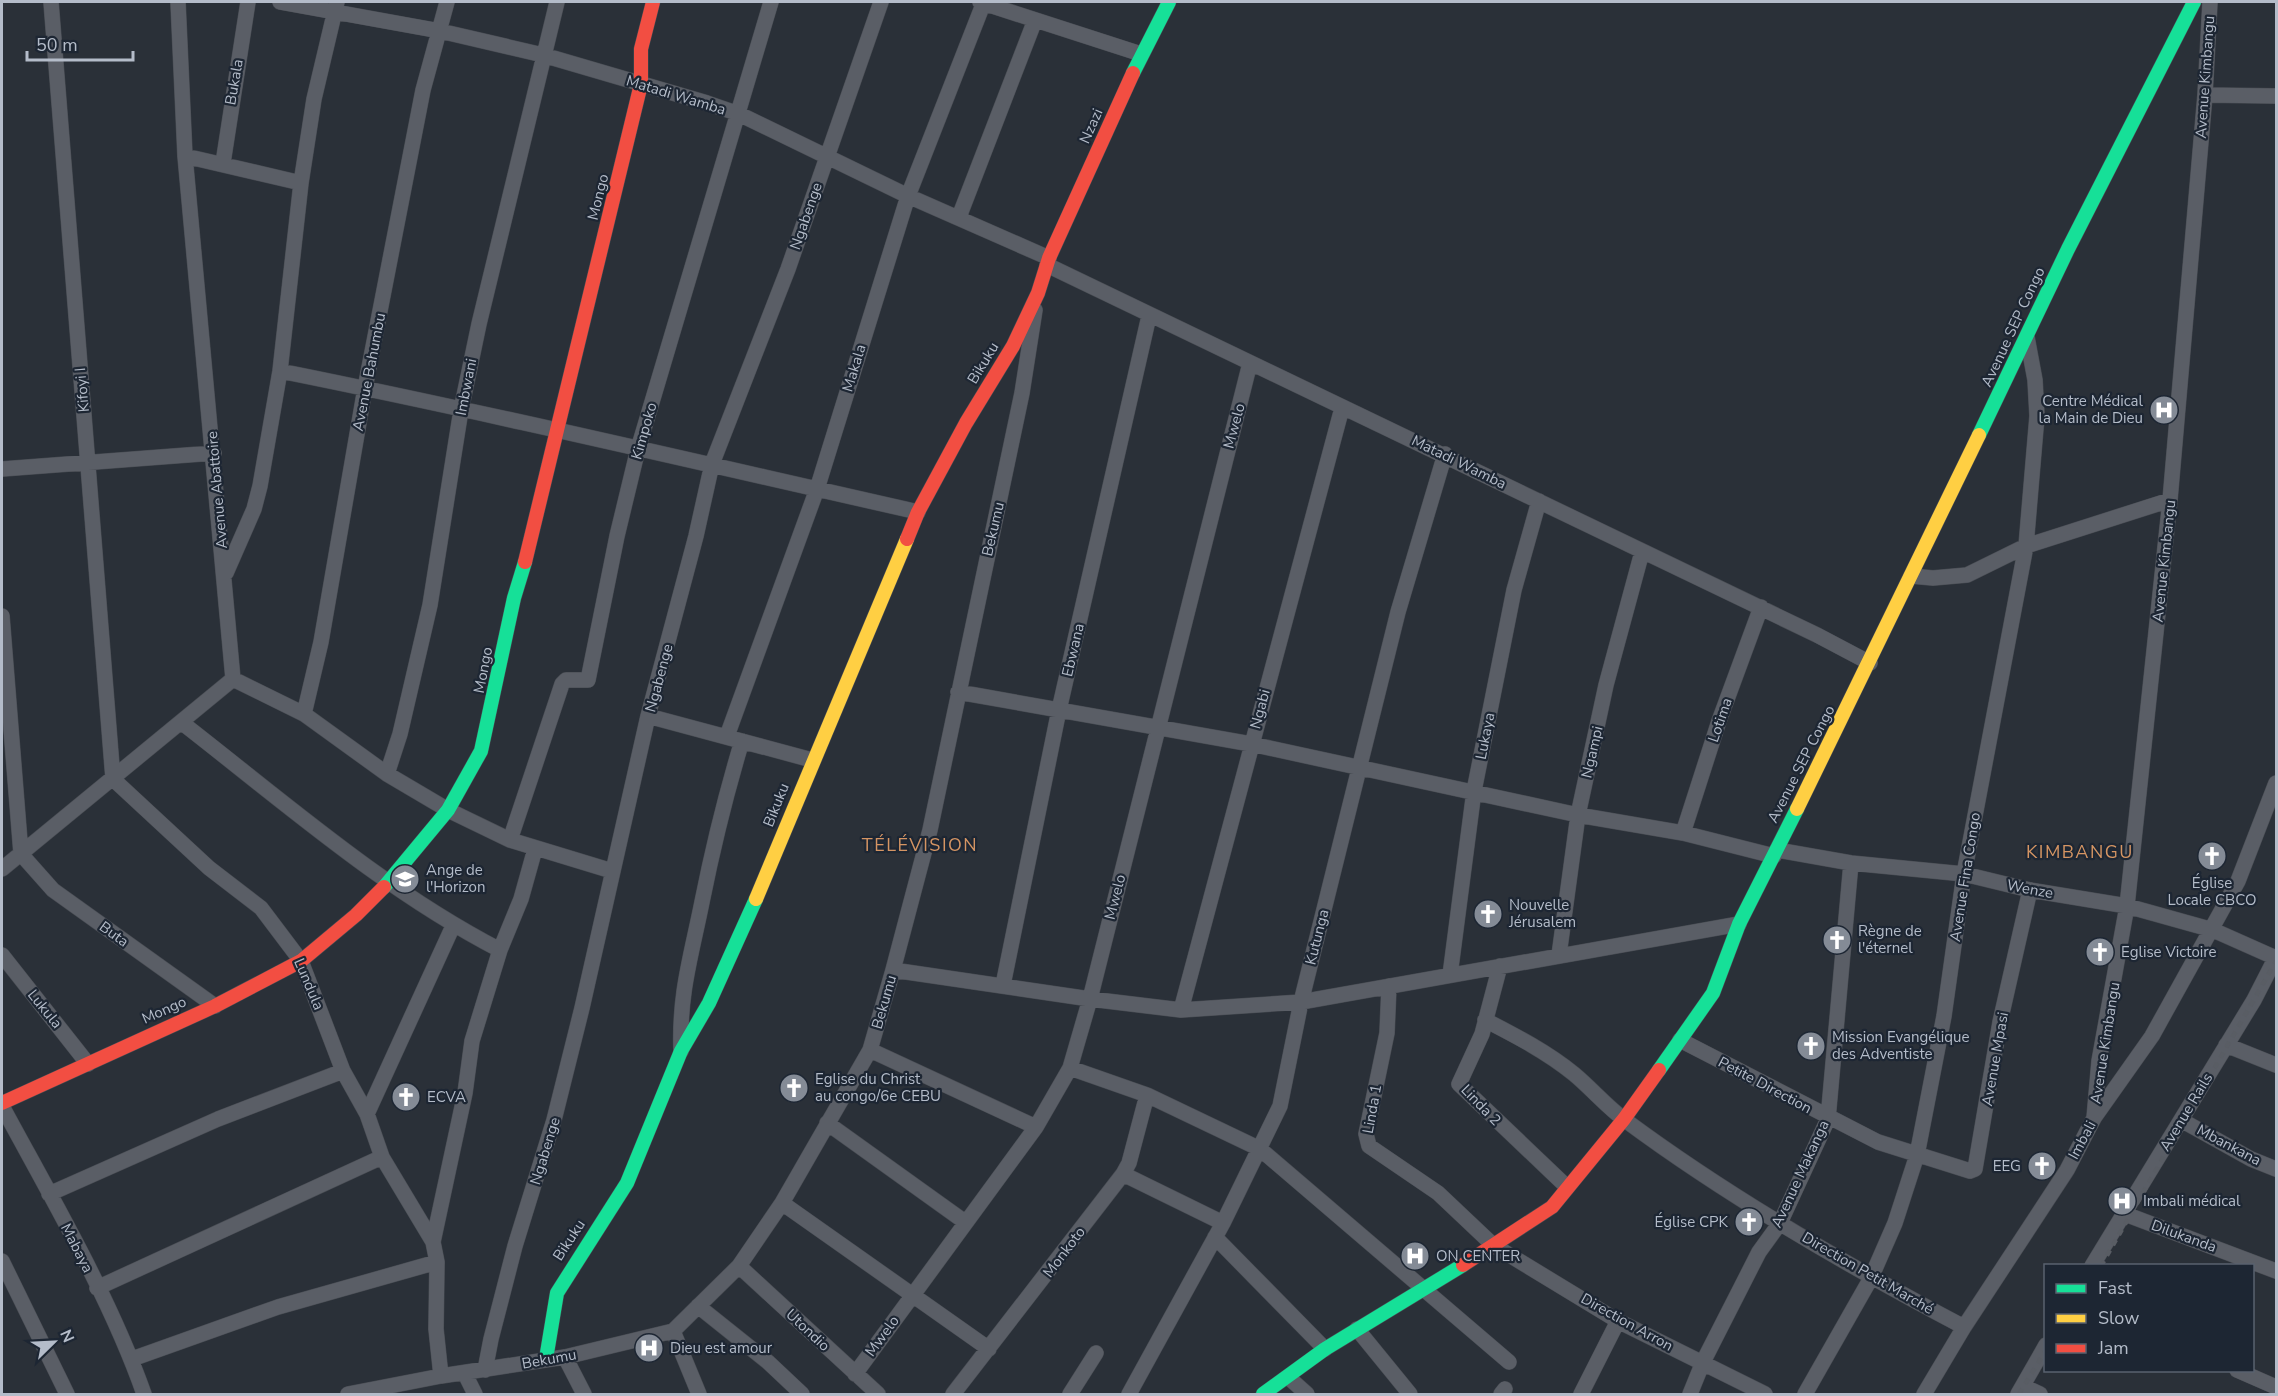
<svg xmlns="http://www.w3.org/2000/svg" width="2278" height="1396" viewBox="0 0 2278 1396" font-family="'Nunito Sans',sans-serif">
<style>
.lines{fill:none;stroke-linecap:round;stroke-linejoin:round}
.street-casing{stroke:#484c53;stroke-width:16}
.fast-casing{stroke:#484c53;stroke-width:15}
.slow-casing{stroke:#484c53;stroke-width:15}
.jam-casing{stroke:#484c53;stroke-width:15}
.street{stroke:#5a5e66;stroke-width:15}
.fast{stroke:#16e098;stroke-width:14}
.slow{stroke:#ffcf43;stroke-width:14}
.jam{stroke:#f24e42;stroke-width:14}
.rail{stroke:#595d64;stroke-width:4.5;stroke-dasharray:6 6;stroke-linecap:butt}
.labels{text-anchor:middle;stroke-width:4.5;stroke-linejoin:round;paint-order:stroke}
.street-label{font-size:15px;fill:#b4bcc9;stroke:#1d2633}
.poi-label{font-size:15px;fill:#b4bcc9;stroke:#1d2633;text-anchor:start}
.quarter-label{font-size:18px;letter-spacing:1.5px;fill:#d59563;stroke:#1d2633}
</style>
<rect width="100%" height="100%" fill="#2a3038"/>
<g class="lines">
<!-- street casing -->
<g class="street-casing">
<path id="street" d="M51 2 113 779 209 868 261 908 301 961 343 1071 367 1114 382 1157 433 1242
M280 2 440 31 543 55 707 103 739 114 908 196 1049 258
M980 2 1141 54
M2205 95 2276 96
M185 156 301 183
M223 163 248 2
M959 217 1035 20
M1047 265 1817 635 1870 663
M280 371C494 414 705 464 918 512
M2 469 214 453
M226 573 254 509 260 486 280 371 301 183 314 99 337 2
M1911 576 1933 578 1967 575 2026 546 2170 500
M2 616 21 854 53 890 215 1006
M233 679 304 714 387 774 448 810 510 840 612 871
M958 692 1251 744 1578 815 1683 833 1774 856
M304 714 321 642 365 388 423 90 447 2
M648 716 812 760
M181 722C284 802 384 890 500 950
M727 736 817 489 908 196 984 2
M387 774 400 734 430 605 461 410 479 324 557 2
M1683 833 1719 721 1761 607
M510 840 562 684 566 680H588L617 536 638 449 771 2
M1777 850 1851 863 1964 874 2030 890 2127 906 2213 930 2276 958
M2 869 233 679 185 156 178 2
M2 955 88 1064
M1559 955 1578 815 1606 685 1642 552
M1500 966 1482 1034 1459 1084 1567 1187
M893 970 1090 999 1181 1010 1301 1002 1739 924
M1450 975 1474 791 1514 590 1539 501
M1003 985 1059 710 1149 316
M1389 986 1387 1033 1366 1134 1369 1146 1438 1193 1493 1245 1618 1321 1765 1394
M1181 1010 1342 408
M1485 1020C1516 1036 1547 1052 1574 1074 1592 1089 1607 1107 1625 1120 1730 1198 1848 1266 1964 1327
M1680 1040 1878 1142 1970 1171 1975 1169 2000 1022 2030 890
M2226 1045 2276 1065
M870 1050 1036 1127
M681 1051C679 993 691 957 702 902 713 847 726 794 742 741
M1070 1068 1147 1095 1260 1149 1509 1362
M2 1106C51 1197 110 1297 144 1394
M367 1114 453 926
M2094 1118 2099 1061 2127 906 2170 500 2205 95 2210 2
M2181 1120 2251 1159 2276 1169
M827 1123 965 1222
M1123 1174 1223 1223
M49 1194 218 1119 343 1071
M782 1203 989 1349
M2125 1214 2276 1271
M1215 1237 1325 1349
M2 1261 67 1394
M739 1266 878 1394
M2092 1266 2254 1000 2276 957
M97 1288 382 1157
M698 1306 768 1362 802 1394
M1357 1329 1410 1394
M673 1331 699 1394
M565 1357 584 1394
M132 1359 278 1307 437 1262
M485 1370 491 1339 515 1246 554 1120 582 1008 648 716 696 536 712 464 788 269 881 2
M2237 1370 2276 1387
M465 1374 475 1394
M855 1374 1036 1127 1070 1068 1090 999 1250 363
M441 1376 436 1329 437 1262 433 1242 465 1093 472 1041 500 950 521 899 535 849
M1288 1377 1307 1394
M2023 1386 2040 1394
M348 1394 441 1376 565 1357 673 1331 739 1266 782 1203 870 1050 893 970 930 830 1022 393 1035 310
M953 1394 1123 1174 1129 1163 1147 1095
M1070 1394 1096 1353
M1129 1394 1223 1223 1280 1106 1301 1002 1398 612 1445 454
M1501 1394 1505 1389
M1581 1394 1618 1321
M1690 1394 1703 1362 1759 1252 1780 1223 1828 1119 1851 863
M1805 1394 1871 1278 1895 1223 1917 1155 1944 1016 1964 874 2026 546 2037 416 2035 380 2027 337
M1924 1394 1964 1327 2067 1170 2094 1118 2152 1036 2238 881 2276 783
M2018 1394 2046 1345"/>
</g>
<!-- fast casing -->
<g class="fast-casing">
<path id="fast" d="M1133 73 1169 2
M1979 435 2068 249 2194 2
M384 887 448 810 481 751 514 598 525 562
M1659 1070 1713 993 1739 924 1797 809
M546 1359 557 1293 627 1183 681 1051 709 1003 756 899
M1263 1394 1325 1349 1463 1265"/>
</g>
<!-- slow casing -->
<g class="slow-casing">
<path id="slow" d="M1797 809 1979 435
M756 899 907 539"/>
</g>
<!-- jam casing -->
<g class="jam-casing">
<path id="jam" d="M907 539 918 512 966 423 1013 346 1038 293 1049 258 1133 73
M525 562 641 84V49L653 2
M2 1103 215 1006 301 961 356 915 384 887
M1463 1265 1552 1207 1624 1119 1659 1070"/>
</g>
<!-- street -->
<use href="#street" class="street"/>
<!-- fast -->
<use href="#fast" class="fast"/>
<!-- slow -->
<use href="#slow" class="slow"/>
<!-- jam -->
<use href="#jam" class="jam"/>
<!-- rail -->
<path class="rail" d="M2101 1266 2276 961
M2019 1394 2046 1350"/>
</g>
<!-- icons -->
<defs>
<g id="hospital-disc" transform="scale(1.5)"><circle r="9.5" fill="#848b96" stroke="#1d2633"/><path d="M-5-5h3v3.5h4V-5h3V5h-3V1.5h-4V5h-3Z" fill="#fff"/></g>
<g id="church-disc" transform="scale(1.5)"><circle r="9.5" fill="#848b96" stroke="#1d2633"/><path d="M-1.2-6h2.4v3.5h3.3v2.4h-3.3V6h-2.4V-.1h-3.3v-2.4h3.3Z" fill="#fff"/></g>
<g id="university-disc" transform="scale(1.5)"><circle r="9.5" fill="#848b96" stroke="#1d2633"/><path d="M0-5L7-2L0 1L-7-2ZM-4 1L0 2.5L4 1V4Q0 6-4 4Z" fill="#fff"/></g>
</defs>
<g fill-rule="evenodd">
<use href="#hospital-disc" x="2164" y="410"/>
<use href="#church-disc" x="2212" y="856"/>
<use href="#university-disc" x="405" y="879"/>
<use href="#church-disc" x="1488" y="914"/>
<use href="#church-disc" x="1837" y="940"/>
<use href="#church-disc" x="2100" y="952"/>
<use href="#church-disc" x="1811" y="1046"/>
<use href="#church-disc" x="794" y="1088"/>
<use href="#church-disc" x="406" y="1097"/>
<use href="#church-disc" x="2042" y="1166"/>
<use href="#hospital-disc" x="2122" y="1201"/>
<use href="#church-disc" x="1749" y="1222"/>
<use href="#hospital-disc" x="1415" y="1256"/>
<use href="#hospital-disc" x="649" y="1348"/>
</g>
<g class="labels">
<!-- street labels -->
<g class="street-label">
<text transform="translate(2205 77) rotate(-86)" y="5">Avenue Kimbangu</text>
<text transform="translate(234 82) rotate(-80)" y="5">Bukala</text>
<text transform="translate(676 95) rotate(17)" y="5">Matadi Wamba</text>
<text transform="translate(1091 126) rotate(-66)" y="5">Nzazi</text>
<text transform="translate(598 197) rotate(-76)" y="5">Mongo</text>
<text transform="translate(806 216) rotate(-71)" y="5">Ngabenge</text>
<text transform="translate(2013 327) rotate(-65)" y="5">Avenue SEP Congo</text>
<text transform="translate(983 363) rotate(-59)" y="5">Bikuku</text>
<text transform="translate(854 368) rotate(-73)" y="5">Makala</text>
<text transform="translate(369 372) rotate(-79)" y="5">Avenue Bahumbu</text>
<text transform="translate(466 387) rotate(-79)" y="5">Imbwani</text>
<text transform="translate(82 390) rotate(-95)" y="5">Kifoyi I</text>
<text transform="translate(1234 426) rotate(-75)" y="5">Mwelo</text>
<text transform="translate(644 431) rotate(-74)" y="5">Kimpoko</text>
<text transform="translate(1459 462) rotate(26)" y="5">Matadi Wamba</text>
<text transform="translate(217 490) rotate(-95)" y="5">Avenue Abattoire</text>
<text transform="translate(993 529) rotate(-77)" y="5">Bekumu</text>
<text transform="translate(2164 561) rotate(-84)" y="5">Avenue Kimbangu</text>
<text transform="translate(1073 650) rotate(-77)" y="5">Ebwana</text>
<text transform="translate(483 670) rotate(-79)" y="5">Mongo</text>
<text transform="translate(659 678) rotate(-75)" y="5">Ngabenge</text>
<text transform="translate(1260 709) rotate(-75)" y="5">Ngabi</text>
<text transform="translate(1720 720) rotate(-71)" y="5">Lotima</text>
<text transform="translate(1485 736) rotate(-79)" y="5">Lukaya</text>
<text transform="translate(1592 752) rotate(-77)" y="5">Ngampi</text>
<text transform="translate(1801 764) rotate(-63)" y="5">Avenue SEP Congo</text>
<text transform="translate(776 805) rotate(-68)" y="5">Bikuku</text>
<text transform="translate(1965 877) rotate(-81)" y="5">Avenue Fina Congo</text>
<text transform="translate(2030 889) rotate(11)" y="5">Wenze</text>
<text transform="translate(1115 897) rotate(-76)" y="5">Mwelo</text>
<text transform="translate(114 934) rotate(36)" y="5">Buta</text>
<text transform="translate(1317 937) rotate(-76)" y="5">Kutunga</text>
<text transform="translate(309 984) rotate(67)" y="5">Lundula</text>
<text transform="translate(884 1002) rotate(-74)" y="5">Bekumu</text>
<text transform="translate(45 1009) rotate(51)" y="5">Lukula</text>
<text transform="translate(164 1010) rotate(-24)" y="5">Mongo</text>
<text transform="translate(2105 1043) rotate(-81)" y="5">Avenue Kimbangu</text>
<text transform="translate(1995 1059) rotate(-80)" y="5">Avenue Mpasi</text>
<text transform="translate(1765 1085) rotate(28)" y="5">Petite Direction</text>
<text transform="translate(1481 1105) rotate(46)" y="5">Linda 2</text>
<text transform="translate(1372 1109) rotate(-80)" y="5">Linda 1</text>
<text transform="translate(2186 1112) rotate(-59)" y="5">Avenue Rails</text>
<text transform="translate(2082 1140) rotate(-62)" y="5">Imbali</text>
<text transform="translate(2229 1145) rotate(28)" y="5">Mbankana</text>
<text transform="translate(545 1151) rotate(-73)" y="5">Ngabenge</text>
<text transform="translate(1800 1174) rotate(-65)" y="5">Avenue Makanga</text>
<text transform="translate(2184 1236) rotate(20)" y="5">Dilukanda</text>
<text transform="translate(569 1240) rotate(-57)" y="5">Bikuku</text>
<text transform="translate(77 1248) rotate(63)" y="5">Mabaya</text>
<text transform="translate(1064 1252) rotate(-53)" y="5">Monkoto</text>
<text transform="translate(1868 1273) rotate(30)" y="5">Direction Petit Marché</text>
<text transform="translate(1627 1322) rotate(29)" y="5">Direction Arron</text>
<text transform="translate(808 1330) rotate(43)" y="5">Utondio</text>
<text transform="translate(882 1336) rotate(-54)" y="5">Mwelo</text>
<text transform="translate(549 1359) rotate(-10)" y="5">Bekumu</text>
</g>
<!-- poi labels -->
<g class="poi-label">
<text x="2143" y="406" text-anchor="end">Centre Médical<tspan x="2143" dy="17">la Main de Dieu</tspan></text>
<text x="426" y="875">Ange de<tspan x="426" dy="17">l'Horizon</tspan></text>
<text x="2212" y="888" text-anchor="middle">Église<tspan x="2212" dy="17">Locale CBCO</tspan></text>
<text x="1509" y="910">Nouvelle<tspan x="1509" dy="17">Jérusalem</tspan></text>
<text x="1858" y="936">Règne de<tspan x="1858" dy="17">l'éternel</tspan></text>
<text x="2121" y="957">Eglise Victoire</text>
<text x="1832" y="1042">Mission Evangélique<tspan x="1832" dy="17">des Adventiste</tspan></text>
<text x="815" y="1084">Eglise du Christ<tspan x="815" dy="17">au congo/6e CEBU</tspan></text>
<text x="427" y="1102">ECVA</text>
<text x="2021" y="1171" text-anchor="end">EEG</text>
<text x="2143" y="1206">Imbali médical</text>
<text x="1728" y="1227" text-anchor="end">Église CPK</text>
<text x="1436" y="1261">ON CENTER</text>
<text x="670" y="1353">Dieu est amour</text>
</g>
<!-- quarter labels -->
<g class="quarter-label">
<text x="920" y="851">TÉLÉVISION</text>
<text x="2080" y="858">KIMBANGU</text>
</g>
</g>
<!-- border -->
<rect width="2278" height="1396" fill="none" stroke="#b4bcc9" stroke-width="6"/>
<!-- legend -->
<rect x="2044" y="1264" width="210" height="108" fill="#1d2633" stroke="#59626f" stroke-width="1.5"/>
<rect x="2056" y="1284" width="30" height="9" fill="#16e098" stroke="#59626f" stroke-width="1.5"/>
<text x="2098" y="1294" font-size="18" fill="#b4bcc9">Fast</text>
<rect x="2056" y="1314" width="30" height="9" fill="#ffcf43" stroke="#59626f" stroke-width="1.5"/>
<text x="2098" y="1324" font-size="18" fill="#b4bcc9">Slow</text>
<rect x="2056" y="1344" width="30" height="9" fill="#f24e42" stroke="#59626f" stroke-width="1.5"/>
<text x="2098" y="1354" font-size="18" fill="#b4bcc9">Jam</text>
<!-- north arrow -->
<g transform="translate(54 1342) rotate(66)" stroke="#1d2633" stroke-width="4.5" paint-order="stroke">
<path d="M0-4.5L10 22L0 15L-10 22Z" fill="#b4bcc9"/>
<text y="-9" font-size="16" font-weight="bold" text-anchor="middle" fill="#b4bcc9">N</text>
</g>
<!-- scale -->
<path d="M27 51v9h106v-9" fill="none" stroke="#b4bcc9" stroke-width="3"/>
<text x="36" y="51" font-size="18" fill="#b4bcc9" stroke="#1d2633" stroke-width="4.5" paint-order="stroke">50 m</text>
</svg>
